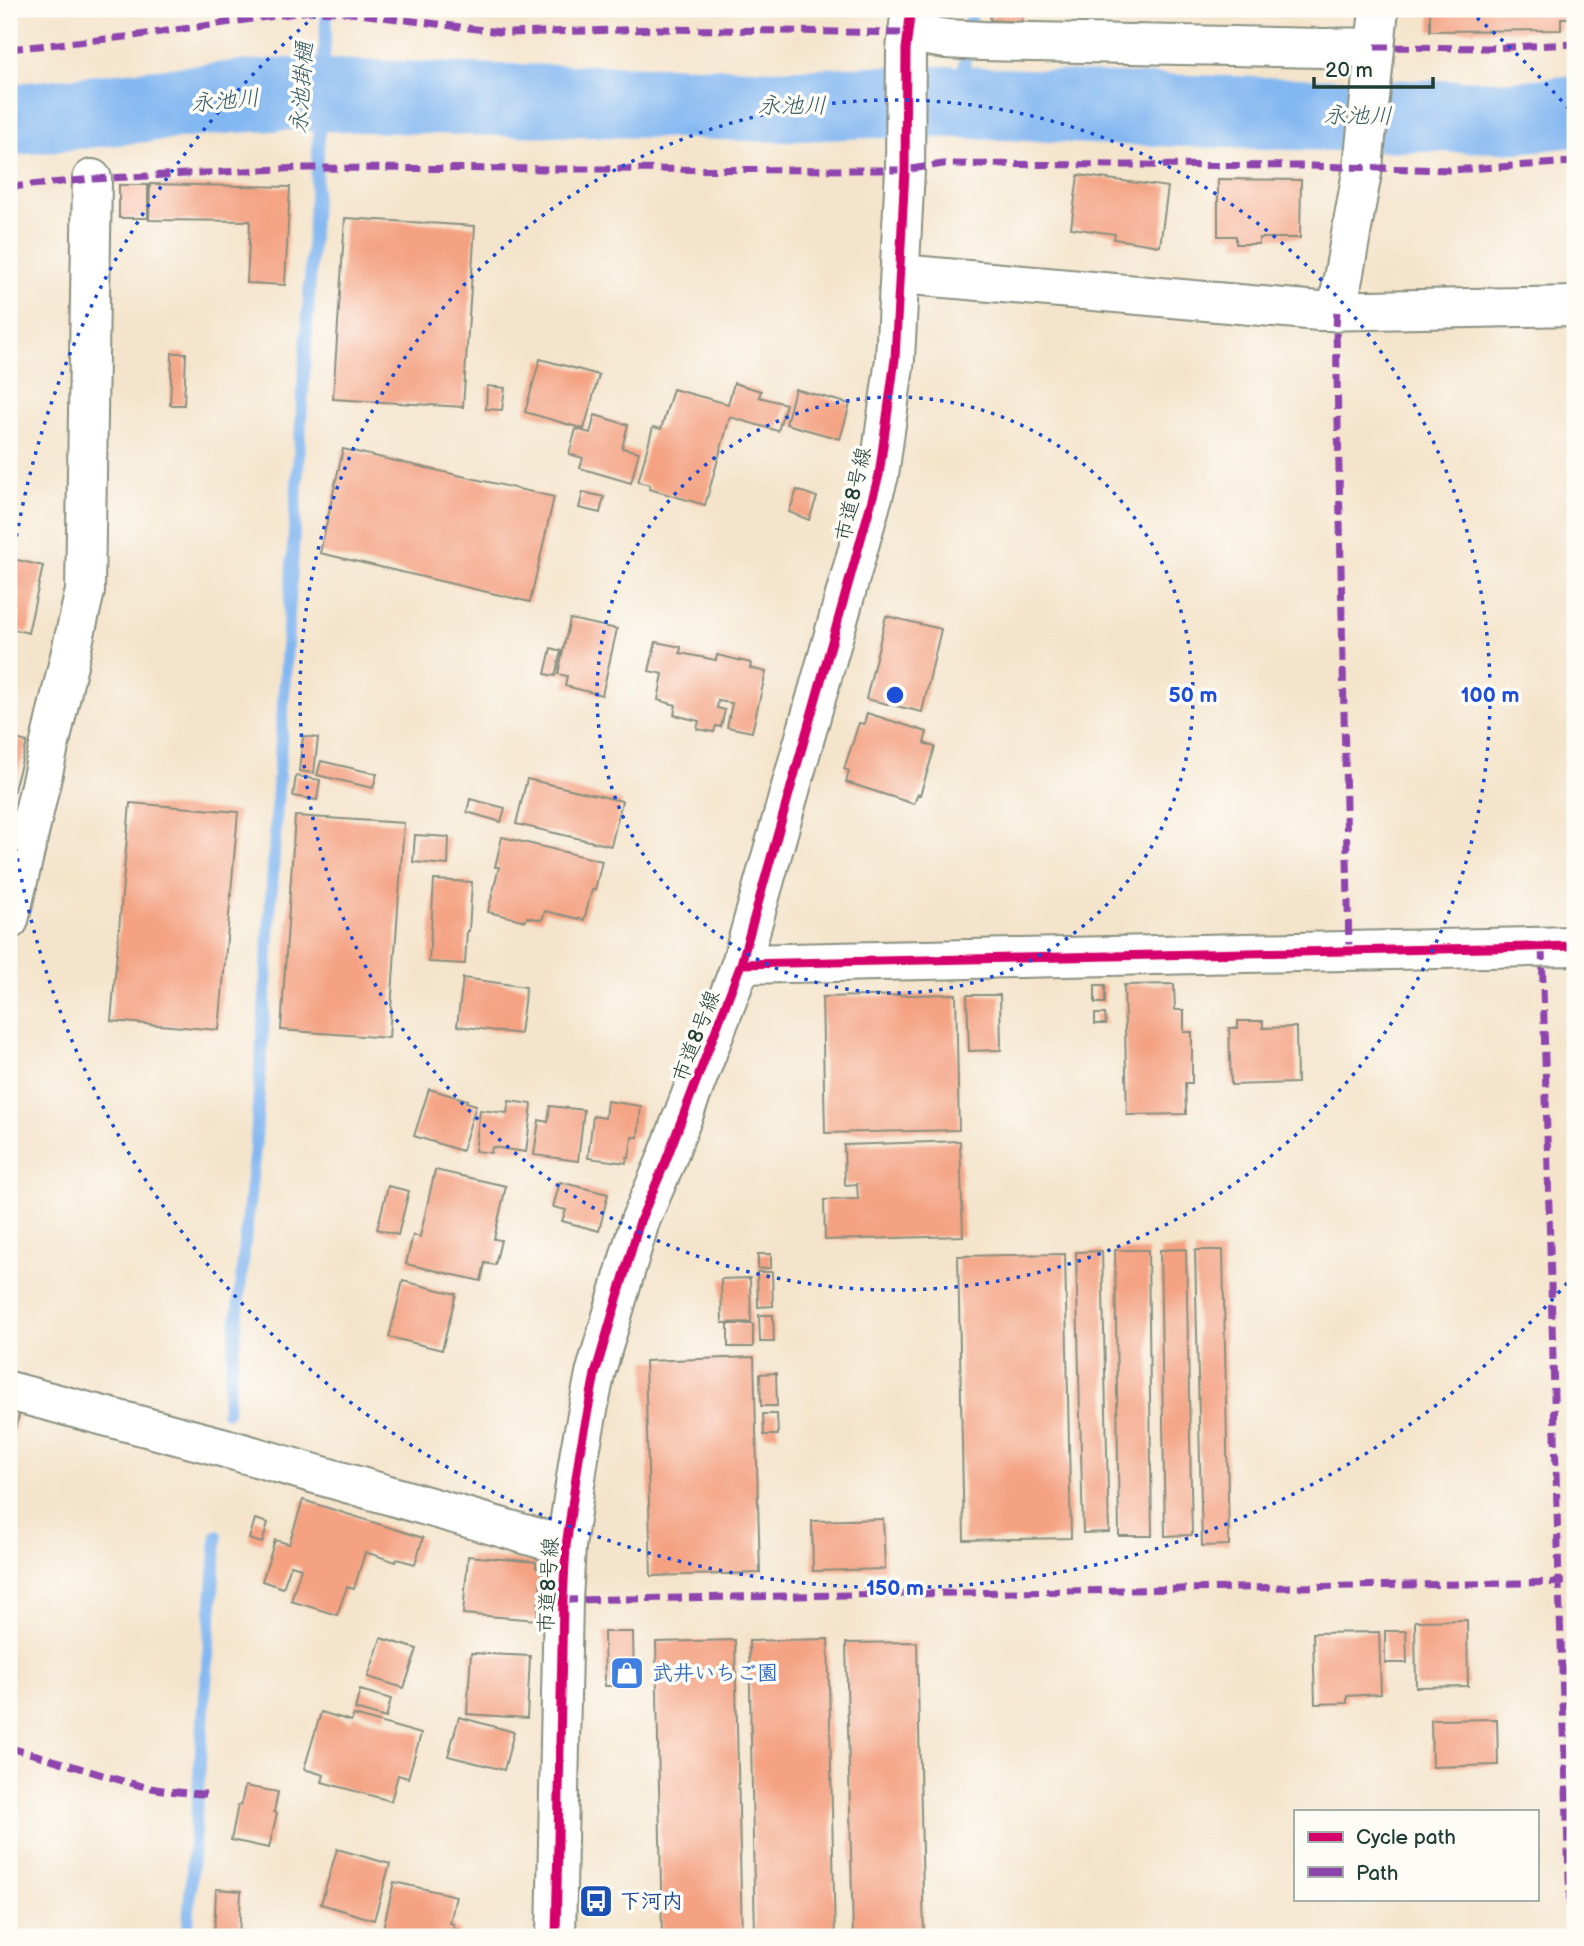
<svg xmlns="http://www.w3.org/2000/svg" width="1584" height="1946" viewBox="0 0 1584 1946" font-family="'Balsamiq Sans','Klee One',sans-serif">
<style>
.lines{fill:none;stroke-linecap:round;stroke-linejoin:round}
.stream{stroke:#83b7f1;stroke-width:12}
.river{stroke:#83b7f1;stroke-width:72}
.building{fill:#f4a282}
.street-casing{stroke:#8a9080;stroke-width:42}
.secondary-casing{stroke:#8a9080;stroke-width:42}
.street{stroke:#fff;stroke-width:38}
.secondary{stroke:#fff;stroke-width:38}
.quiet{stroke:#8e44ad;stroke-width:7;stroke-dasharray:14 7;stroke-linecap:butt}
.cycleway-casing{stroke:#fdfcf7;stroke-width:13}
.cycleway{stroke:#d6006c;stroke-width:9}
.ring{fill:none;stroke:#1d4ed8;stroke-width:3.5;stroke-dasharray:3.5 7}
.labels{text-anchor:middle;stroke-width:7;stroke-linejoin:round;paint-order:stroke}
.street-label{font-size:21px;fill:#1f3d34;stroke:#fdfcf7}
.shop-label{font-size:21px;font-weight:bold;fill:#366cbe;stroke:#fdfcf7;text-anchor:start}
.transit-label{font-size:21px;font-weight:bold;fill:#164399;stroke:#fdfcf7;text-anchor:start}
.water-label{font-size:23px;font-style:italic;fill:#385c63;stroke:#fdfcf7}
.centre{fill:#1d4ed8;stroke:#fdfcf7;stroke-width:3.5}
.ring-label{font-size:21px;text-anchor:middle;font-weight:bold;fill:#1d4ed8;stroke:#fdfcf7;stroke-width:7;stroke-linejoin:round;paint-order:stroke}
</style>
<rect width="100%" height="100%" fill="#fdfcf7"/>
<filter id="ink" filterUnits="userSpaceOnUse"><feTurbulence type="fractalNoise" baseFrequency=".0143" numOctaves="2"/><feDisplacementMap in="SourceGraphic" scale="14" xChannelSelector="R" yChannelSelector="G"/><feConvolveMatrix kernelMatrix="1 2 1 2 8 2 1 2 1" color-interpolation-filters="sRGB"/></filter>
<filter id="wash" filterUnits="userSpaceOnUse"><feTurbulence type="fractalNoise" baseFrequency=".00686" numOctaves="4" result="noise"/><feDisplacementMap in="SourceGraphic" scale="28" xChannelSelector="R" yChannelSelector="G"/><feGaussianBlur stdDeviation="1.57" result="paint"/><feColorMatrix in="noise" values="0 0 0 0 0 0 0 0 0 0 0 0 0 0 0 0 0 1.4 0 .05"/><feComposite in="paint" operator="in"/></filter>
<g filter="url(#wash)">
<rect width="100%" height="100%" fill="#f4e4cb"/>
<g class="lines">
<!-- stream -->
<path class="stream" d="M959 102 972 9
M227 1412 256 1139 327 9
M187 1937 217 1536"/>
<!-- river -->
<path class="river" d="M9 120 235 97 290 94 499 100 666 102 777 106 870 102H959L1114 109 1335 115 1518 117 1575 111"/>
</g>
<g id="blocks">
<!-- building -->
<path class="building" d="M991 9H1023L1022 22 990 20Z
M1430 9H1575V18H1561V30L1430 31Z
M1078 175 1168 187 1160 246 1114 239 1115 234 1071 228Z
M1218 179 1301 180 1300 238H1259V244H1236V236H1218Z
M150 184 290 187 285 285 247 283 250 221 149 220Z
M119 185H148V218H119Z
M345 218 475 226 463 407 333 399Z
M172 353H186L184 405H170Z
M540 359 599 375 584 429 525 412Z
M734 383 761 391 759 397 786 404 778 431 730 417 705 505 649 489 650 485 638 482 653 427 661 429 673 389 728 404Z
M487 386 505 388 502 410 486 409Z
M795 389 850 404 840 439 786 424Z
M595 415 628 425 622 448 639 452 631 483 580 468 583 458 569 454 576 429 590 433Z
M343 449 554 497 530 602 320 553Z
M797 490 817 497 809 520 789 512Z
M583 492 604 497 600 513 579 508Z
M9 558 43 566 28 633 9 628Z
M886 616 941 629 922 712 866 699Z
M570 619 617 629 602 695 565 686 567 676 558 674Z
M656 642 681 647 680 653 716 660 717 655 751 663 750 668 766 672 752 732 727 727 732 703 718 701 717 708 725 710 721 727 716 726 714 732 697 729 699 721 674 715 676 705 658 700 663 674 649 671Z
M551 648 561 651 555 676 545 674Z
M867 713 927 732 924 743 935 747 920 795 918 794 914 804 846 782 849 771 844 769 859 723 864 724Z
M303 736 318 738 314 773 299 771Z
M9 737 27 742 12 797 9 796Z
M321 761 377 774 373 788 317 775Z
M296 776 320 780 317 800 293 796Z
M527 779 622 801 611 846 516 824Z
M470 799 505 808 501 822 467 812Z
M130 803 238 812 219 1030 111 1021Z
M295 816 404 823 389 1038 281 1030Z
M415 835 449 837 448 865 413 862Z
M502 837 602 861 595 890H592L584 920 545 911 542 920 527 917 526 921 488 912 499 867H495Z
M434 880 472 882 469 931H467L465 964 429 962Z
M463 978 526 987 520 1034 457 1026Z
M1174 984 1175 1010H1184V1032H1192V1083H1185L1186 1114 1127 1115 1124 985Z
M1095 985H1105V1003H1095Z
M956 994 959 1130 825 1133 822 997Z
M967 995H1000L1001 1050 969 1051Z
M1095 1014H1105L1106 1024H1095Z
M1238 1021H1263V1028L1296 1027 1297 1083 1231 1085 1229 1028H1238Z
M429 1089 467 1100 466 1102 476 1105 462 1151 414 1136Z
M509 1101 532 1104 526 1152 492 1147 491 1153 475 1151 480 1110 507 1113Z
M607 1101 641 1106 638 1137H632L629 1158 627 1157 626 1163 588 1158 593 1116 605 1118Z
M550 1106 584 1110 578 1161 534 1155 539 1120 548 1122Z
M960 1141 963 1236 825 1240 824 1200 858 1199 857 1184 845 1185 844 1145Z
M435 1170 506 1186 494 1239 501 1240 495 1265 485 1263 481 1281 406 1264 413 1235 420 1237Z
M560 1182 608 1194 599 1231 562 1221 566 1210 553 1207Z
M388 1186 409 1191 398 1235 377 1229Z
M1186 1249 1192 1535 1165 1536 1160 1250Z
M1115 1250H1148L1152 1536H1119Z
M1195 1250H1223L1229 1545 1202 1546Z
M1102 1251 1109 1532 1083 1533 1076 1252Z
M758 1254H771V1268L758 1269Z
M1065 1254 1071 1538 964 1540 958 1256Z
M757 1272H772L773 1306 758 1307Z
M750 1278 751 1322 722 1323 721 1279Z
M403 1281 456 1294 442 1350 389 1337Z
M759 1315H773L774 1342H760Z
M728 1324H753V1347H728Z
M754 1357 760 1573 651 1576 645 1361Z
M776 1373 777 1406H761L760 1374Z
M9 1408 20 1412 11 1441 9 1440Z
M763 1414H777L778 1435H764Z
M303 1500 423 1538 415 1564 397 1559 396 1562 365 1552 354 1589 347 1587 337 1615 291 1601 301 1568 291 1565 283 1588 262 1581 275 1540 289 1544Z
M255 1519 268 1523 262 1543 249 1539Z
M883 1519 885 1569 813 1571 812 1521Z
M468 1556 536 1562V1568H542L537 1620 463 1614Z
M1467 1620 1468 1686 1416 1687 1415 1621Z
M1385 1631H1406L1407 1663H1385Z
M604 1632H633L634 1686H605Z
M1379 1632 1381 1694 1347 1696V1703L1315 1704 1313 1633Z
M381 1638 417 1649 404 1688 368 1677Z
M828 1639 835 1937H755L749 1641Z
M735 1640 742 1937H662L656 1642Z
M917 1642 924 1937H853L846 1643Z
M471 1653 530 1656 527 1718 467 1714Z
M360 1690 391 1699 386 1718 355 1709Z
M321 1712 351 1721 354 1715 421 1734 408 1778 398 1775 391 1801 322 1782 324 1775 304 1769Z
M459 1717 514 1732 504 1770 448 1756Z
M1497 1719 1498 1765 1432 1767 1431 1720Z
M245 1786 278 1792 274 1812 277 1813 269 1848 231 1840 238 1805H241Z
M337 1849 390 1864 374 1920 321 1904Z
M394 1882 456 1896 450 1923 454 1924 453 1928 460 1930 458 1937H381Z
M216 1889 241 1891 239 1937H214Z"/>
</g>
</g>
<g filter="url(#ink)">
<use href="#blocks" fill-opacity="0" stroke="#8a9080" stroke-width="2"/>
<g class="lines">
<!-- street casing -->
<g class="street-casing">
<path id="street" d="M908 33 946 39 983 41 1323 48 1375 47
M900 274 1319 311 1575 306
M1337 312 1363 167 1379 9
M9 920 85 591 92 179
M741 964 1575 946
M9 1391 218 1446 566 1546"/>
</g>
<!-- secondary casing -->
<g class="secondary-casing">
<path id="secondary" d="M556 1937 563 1600 566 1546 580 1451 595 1374 640 1221 665 1163 741 964 879 475 895 359 905 170 906 49 911 9"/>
</g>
<!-- street -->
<use href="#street" class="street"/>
<!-- secondary -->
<use href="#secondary" class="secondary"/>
<!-- quiet -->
<path class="quiet" d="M1375 47 1491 48 1575 44
M9 49 125 37 310 11 343 12 508 33 659 29 908 33
M9 187 92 179 298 168 867 170H905L943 164 1309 166 1450 170 1575 162
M1337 312 1336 327 1349 951
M1542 947 1559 1583 1571 1937
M563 1600 1575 1582
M9 1748C53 1758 95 1774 138 1785 161 1791 184 1793 208 1794"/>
<!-- cycleway casing -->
<g class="cycleway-casing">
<path id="cycleway" d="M741 964 1575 946
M556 1937 563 1600 566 1546 580 1451 595 1374 640 1221 665 1163 741 964 879 475 895 359 905 170 906 49 911 9"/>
</g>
<!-- cycleway -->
<use href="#cycleway" class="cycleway"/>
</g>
</g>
<!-- distance rings -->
<g class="ring">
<circle cx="895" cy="695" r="298"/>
<circle cx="895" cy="695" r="595"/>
<path d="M1574 1275A893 893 0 0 1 10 812M10 578A893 893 0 0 1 321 11M1469 11A893 893 0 0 1 1574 115"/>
</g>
<!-- icons -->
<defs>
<g id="shop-square" transform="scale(1.75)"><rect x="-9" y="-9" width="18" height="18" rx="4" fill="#3f7fe0" stroke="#fdfcf7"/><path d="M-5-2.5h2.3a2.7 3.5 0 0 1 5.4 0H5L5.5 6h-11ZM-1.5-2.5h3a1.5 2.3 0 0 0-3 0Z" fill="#fff"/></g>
<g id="bus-square" transform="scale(1.75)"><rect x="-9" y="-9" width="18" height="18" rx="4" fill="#1a4fb4" stroke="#fdfcf7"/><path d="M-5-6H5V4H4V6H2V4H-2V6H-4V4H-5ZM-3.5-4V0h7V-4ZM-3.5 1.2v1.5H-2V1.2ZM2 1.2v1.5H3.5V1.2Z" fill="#fff"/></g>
</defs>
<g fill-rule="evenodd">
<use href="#shop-square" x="627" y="1673"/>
<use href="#bus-square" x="596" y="1901"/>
</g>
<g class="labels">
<!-- street labels -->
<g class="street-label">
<text transform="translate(853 494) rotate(-77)" y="7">市道8号線</text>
<text transform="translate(696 1036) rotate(-69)" y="7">市道8号線</text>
<text transform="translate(548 1585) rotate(-87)" y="7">市道8号線</text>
</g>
<!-- shop labels -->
<g class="shop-label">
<text x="652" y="1680">武井いちご園</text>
</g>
<!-- transit labels -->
<g class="transit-label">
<text x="620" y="1908">下河内</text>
</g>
<!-- water labels -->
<g class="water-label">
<text transform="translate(301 88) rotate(-86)" y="8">永池掛樋</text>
<text transform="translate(225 100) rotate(-5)" y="8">永池川</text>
<text x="792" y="113">永池川</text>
<text transform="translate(1358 115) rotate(1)" y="8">永池川</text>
</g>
</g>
<circle cx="895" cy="695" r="10" class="centre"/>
<g class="ring-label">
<text x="1193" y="702">50 m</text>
<text x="1490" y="702">100 m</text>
<text x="895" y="1595">150 m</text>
</g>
<!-- margin -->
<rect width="1584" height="1946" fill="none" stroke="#fdfcf7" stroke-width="35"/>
<!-- legend -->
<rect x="1294" y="1810" width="245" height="91" fill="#fdfcf7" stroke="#a4b0a9" stroke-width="2"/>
<rect x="1308" y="1832" width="35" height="10" fill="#d6006c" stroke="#a4b0a9" stroke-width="2"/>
<text x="1356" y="1844" font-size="21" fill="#1f3d34">Cycle path</text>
<rect x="1308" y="1867" width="35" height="10" fill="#8e44ad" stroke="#a4b0a9" stroke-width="2"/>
<text x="1356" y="1880" font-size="21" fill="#1f3d34">Path</text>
<!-- scale -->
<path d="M1314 77v10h119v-10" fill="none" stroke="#1f3d34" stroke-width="3.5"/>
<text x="1325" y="77" font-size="21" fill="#1f3d34" stroke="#fdfcf7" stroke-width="5" paint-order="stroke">20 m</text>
</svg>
